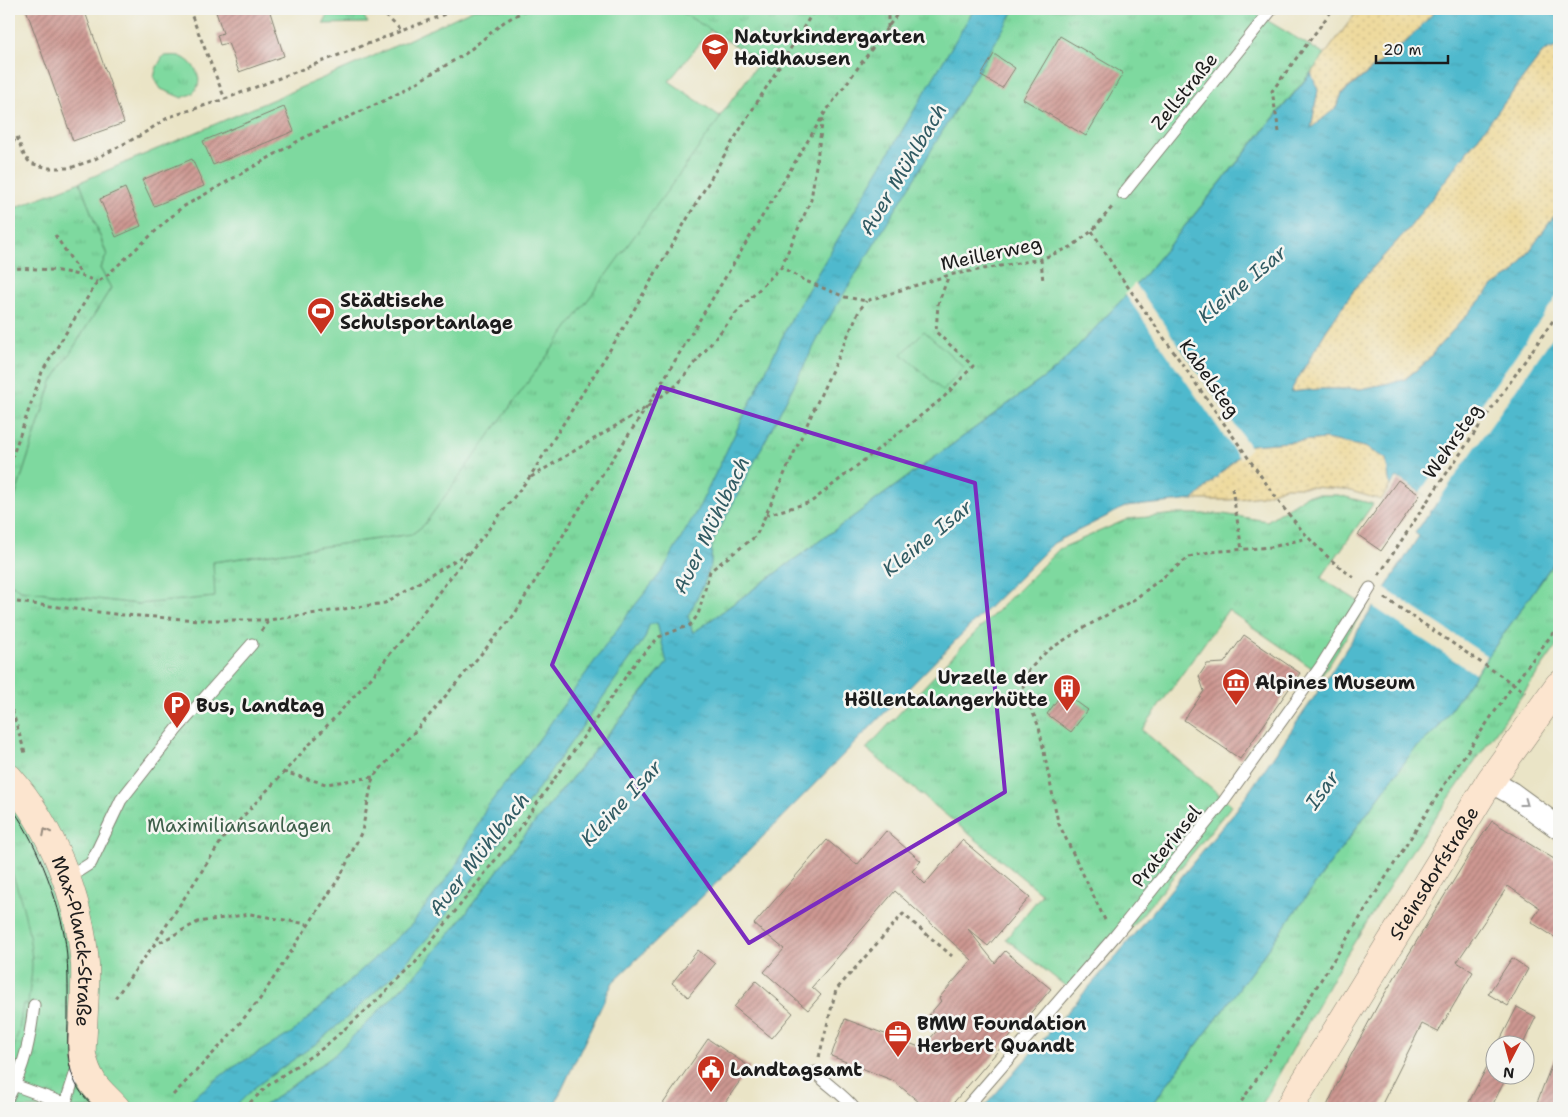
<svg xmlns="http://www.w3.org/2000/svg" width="1568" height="1117" viewBox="0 0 1568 1117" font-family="'Shantell Sans',sans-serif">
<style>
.sand{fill:url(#sand-dots);stroke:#857b5d}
.park{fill:url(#park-tufts);stroke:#4d7a5e}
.garden{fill:#7ed99f;stroke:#4d7a5e}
.water{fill:url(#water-ripples);stroke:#366a74}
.pier{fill:#eae4c6}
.building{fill:url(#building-hatch)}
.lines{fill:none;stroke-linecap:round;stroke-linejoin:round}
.lane-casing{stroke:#838071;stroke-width:13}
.street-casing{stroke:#838071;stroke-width:24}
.secondary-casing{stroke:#838071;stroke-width:29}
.path{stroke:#838071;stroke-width:3;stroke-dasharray:4 4;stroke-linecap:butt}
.lane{stroke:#fff;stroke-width:11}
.street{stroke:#fff;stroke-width:22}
.secondary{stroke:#fce5cf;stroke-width:28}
.tram{stroke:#1c1c1c;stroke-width:1}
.oneway{stroke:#999}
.oneway2{stroke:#978b7e}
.marked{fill:none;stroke:#7b2cbf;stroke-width:4;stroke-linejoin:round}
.labels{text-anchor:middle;stroke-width:5;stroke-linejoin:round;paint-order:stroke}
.poi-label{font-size:19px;font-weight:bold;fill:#1c1c1c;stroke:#f6f6f2;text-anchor:start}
.street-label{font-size:19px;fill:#1c1c1c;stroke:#f6f6f2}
.park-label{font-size:19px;fill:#3e5e4a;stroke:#f6f6f2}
.water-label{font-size:20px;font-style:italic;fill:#315b63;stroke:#f6f6f2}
</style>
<defs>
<pattern id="sand-dots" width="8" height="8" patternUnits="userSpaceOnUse" patternTransform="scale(1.25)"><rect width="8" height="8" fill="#eeda9e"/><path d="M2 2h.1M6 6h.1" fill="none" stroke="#ccba88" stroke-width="1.8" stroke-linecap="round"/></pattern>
<pattern id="park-tufts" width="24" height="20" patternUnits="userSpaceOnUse" patternTransform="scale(1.25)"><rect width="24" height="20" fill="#7ed99f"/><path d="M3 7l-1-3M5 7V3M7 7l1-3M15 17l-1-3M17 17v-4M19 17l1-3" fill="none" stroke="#6cba88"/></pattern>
<pattern id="water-ripples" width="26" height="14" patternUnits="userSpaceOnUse" patternTransform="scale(1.25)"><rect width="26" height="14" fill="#50b9cd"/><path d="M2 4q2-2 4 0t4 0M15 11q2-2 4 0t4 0" fill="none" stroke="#459eaf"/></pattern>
<pattern id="building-hatch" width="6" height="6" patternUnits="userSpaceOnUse" patternTransform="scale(1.25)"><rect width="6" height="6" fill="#ce9892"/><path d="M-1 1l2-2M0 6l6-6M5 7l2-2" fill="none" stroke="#a67b76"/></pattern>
</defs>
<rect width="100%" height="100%" fill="#f6f6f2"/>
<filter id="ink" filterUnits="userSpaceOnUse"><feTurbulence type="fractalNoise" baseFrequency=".02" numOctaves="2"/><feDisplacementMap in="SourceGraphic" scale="10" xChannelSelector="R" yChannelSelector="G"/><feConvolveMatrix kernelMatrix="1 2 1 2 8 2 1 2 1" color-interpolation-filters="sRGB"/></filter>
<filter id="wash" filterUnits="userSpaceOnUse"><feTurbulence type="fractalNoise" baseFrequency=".0096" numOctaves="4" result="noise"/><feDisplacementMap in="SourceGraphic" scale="20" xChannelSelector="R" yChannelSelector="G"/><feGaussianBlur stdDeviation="1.12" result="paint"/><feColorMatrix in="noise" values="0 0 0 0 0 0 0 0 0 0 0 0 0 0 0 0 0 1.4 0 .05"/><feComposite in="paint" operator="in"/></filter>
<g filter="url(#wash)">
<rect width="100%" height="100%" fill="#eae4c6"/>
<!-- sand -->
<path class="sand" d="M1359 9H1437L1408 40 1342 93 1336 108 1311 129 1318 90 1311 73Z
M1559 46V212L1554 216 1514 273 1493 286 1438 347 1425 363 1403 380 1361 389H1321L1290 392 1326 331 1358 284 1410 227 1543 52Z
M1326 439 1365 447 1387 459 1390 486 1381 500 1344 489 1311 487H1285L1261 496 1230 500H1193L1250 445Z"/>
<!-- park -->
<path class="park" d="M331 9H359L368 23 323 24Z
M676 9H1248L1325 55 1138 283 1056 369 696 631 655 677 523 837 462 918 421 969 332 1057 261 1108H9V583L21 590 138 604 214 597 213 562 412 534 424 525 760 61Z
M163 56C168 56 174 55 179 56 193 60 207 80 193 93 191 95 185 96 182 98L161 89 154 78 156 69Z
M80 182 107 255 100 268 111 288 52 382 9 516V210Z
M1307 495H1338L1373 504 1321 578 1366 606 1322 675 1228 610 1142 730 1232 805 1122 939 1073 992 1006 939 1042 894 866 749 962 646 1059 549 1128 519 1176 514H1223L1267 521Z
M1559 555V643L1411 852 1340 965 1260 1108H1149L1218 1017 1412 752 1437 729Z"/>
<!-- garden -->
<path class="garden" d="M474 9H676L711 30 669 81 721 117 424 525 412 534 213 562 215 597 138 604 21 590 9 583V516L52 382 111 288 100 268 107 255 80 182 365 60Z
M924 331 964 367 943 391 902 354Z
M9 865C21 896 31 931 32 965 32 978 29 991 28 1004H23L19 1030 9 1064Z"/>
<!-- water -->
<path class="water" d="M974 9H1015L913 181 826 323 712 544 711 564 704 584 688 616 693 633 1056 369 1138 283 1311 73 1318 90 1311 128 1336 108 1342 94 1408 40 1437 9H1559V46L1543 52 1410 227 1358 284 1326 331 1290 392 1321 389H1361L1404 380 1425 363 1438 347 1493 286 1514 273 1554 216 1559 212V555L1437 729 1412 752 1218 1017 1149 1108H983L1118 954 1237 809 1326 680 1419 536 1415 533 1437 503 1397 477 1390 486 1386 459 1365 447 1326 439 1250 445 1193 500 1125 507 1054 543 959 637 731 869 613 982 553 1108H261L332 1057 421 969 462 918 523 837 667 663 657 623 649 625 645 638 513 824 439 925 402 967 351 1014 317 1043 255 1087 234 1108H186L189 1101 227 1071 293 1032 412 924 454 869 487 807 540 738 628 614 663 570 700 505 793 315Z"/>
<!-- pier -->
<path class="pier" d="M1135 283 1251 448 1240 459 1125 294Z
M1559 293V328L1436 504 1420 492Z
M1384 588 1487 656 1475 674 1372 606Z"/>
<g id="blocks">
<!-- building -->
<path class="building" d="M26 9H84L124 123 73 141Z
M215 9H269L284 56 239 72 228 43 220 45 217 35 223 33Z
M1060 36 1123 73 1086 136 1023 99Z
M994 54 1015 68 1002 88 981 76Z
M284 107 294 131 213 165 203 141Z
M192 159 204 186 154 206 142 180Z
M125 188 141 226 116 237 100 199Z
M1398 480 1420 495 1381 551 1358 535Z
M1244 635 1300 673 1240 759 1184 720 1204 691 1199 676 1207 664 1224 663Z
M1063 692 1088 710 1071 732 1047 714Z
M1492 821 1559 862V940L1531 922 1540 908 1508 886 1457 962 1473 972 1438 1032 1422 1024 1380 1108H1326L1349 1059 1379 1003 1471 852Z
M886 831 921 861 912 871 925 884 962 840 1030 897 988 946 968 929 995 963 1005 951 1051 989 949 1108H926L894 1081 831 1056 845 1019 922 1048 941 1026 929 1015 941 1001 939 998 972 960 895 891 812 987 821 995 808 1010 764 972 784 949 754 924 827 840 857 865Z
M698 950 715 964 688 997 672 983Z
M1512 958 1528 969 1508 1006 1488 994Z
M756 981 793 1013 772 1038 734 1007Z
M1517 1007 1536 1017 1523 1044H1498Z
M708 1039 750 1067 721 1108H660Z
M1559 1047V1108H1535L1544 1084Z
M1496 1049V1074H1508L1491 1108H1466Z"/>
</g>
</g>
<g filter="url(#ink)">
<use href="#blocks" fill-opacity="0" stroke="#838071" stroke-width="1"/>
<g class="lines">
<!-- lane casing -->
<g class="lane-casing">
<path id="lane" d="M1123 194 1272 9
M66 879 91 863 121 800 177 729 252 644
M815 1072C827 1085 843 1094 854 1108
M14 1085 66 1104
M9 1096C25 1065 30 1040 34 1005
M64 1108 79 1062
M966 1108 1115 936 1224 801 1321 666 1370 588"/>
</g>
<!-- street casing -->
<g class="street-casing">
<path id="street" d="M1490 781 1511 793 1559 828"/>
</g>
<!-- secondary casing -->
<g class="secondary-casing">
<g id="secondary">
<path id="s1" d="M9 778C52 827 80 899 85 964 86 986 84 1007 83 1029 83 1037 81 1047 82 1055 84 1064 88 1075 93 1083 99 1092 109 1100 116 1108"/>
<path id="s2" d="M1289 1108 1490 781 1559 685"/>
</g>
</g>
<!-- path -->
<path class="path" d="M189 9 225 99
M381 9 384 14 402 31
M888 28V14L889 9
M1279 132 1272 91 1333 9
M17 137 24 155 30 163 49 168H70L93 160 141 135 169 117 225 99 458 9
M9 150 16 137
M1092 231 1114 267 1282 506C1306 536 1325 558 1356 579
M55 235 81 274
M1041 259 1043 282
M781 267 811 200 823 117
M9 268C40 269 69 269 97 282
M9 466 42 372 97 282 105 277 181 208 307 136 390 98 465 54 504 22 527 9
M531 477 647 407 678 384 736 313 781 267 808 282 845 297 866 301 949 275 1041 259 1071 247 1092 231 1113 206
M1232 488 1242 550
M766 515 811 502 943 398 973 366 936 332 938 304 949 275
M1379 575 1428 500 1559 312
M1385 598 1525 692
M9 601 123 615 201 620H269L385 603 469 552
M261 631 269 620
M9 703 12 710 25 753
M283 772 326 784 373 777
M1105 920 1058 822 1039 727 1023 690 1024 680 1029 670 1047 651 1080 630 1135 599 1189 557 1209 552 1272 547 1307 538
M153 946 198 922 250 914 307 924
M115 998 153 946 224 837 371 678 529 478 618 337 728 149 815 9
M819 1057 836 990 903 914 952 956
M173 1095 224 1042 260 999 341 875 362 831 373 777 427 718 514 615 580 508 647 407 824 114 901 9
M244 1108 271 1083 323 1048 372 1005 415 963 517 832 638 659 659 637 690 625 698 615 710 571 756 536 859 311 866 301
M1237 1108 1281 1043 1446 782 1514 684 1559 625"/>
<!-- lane -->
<use href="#lane" class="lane"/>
<!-- street -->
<use href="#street" class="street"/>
<!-- secondary -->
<use href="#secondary" class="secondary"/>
<!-- tram -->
<path class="tram" d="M9 804C35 838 55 891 64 933 69 961 68 989 68 1017 68 1037 66 1056 72 1074 76 1088 85 1099 96 1108"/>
</g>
<!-- one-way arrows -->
<defs><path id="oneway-chevron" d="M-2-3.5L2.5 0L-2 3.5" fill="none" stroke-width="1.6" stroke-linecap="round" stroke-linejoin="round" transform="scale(1.25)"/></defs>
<use class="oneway" href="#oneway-chevron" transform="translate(1525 803) rotate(36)"/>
<use class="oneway2" href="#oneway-chevron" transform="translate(46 832) rotate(-117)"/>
</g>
<!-- marked area -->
<path class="marked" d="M661 387 975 483 1005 792 749 943 552 665Z"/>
<!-- icons -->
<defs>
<g id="school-pin" transform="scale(1.4375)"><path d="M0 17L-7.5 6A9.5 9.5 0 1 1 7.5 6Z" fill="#c8321e" stroke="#f6f6f2"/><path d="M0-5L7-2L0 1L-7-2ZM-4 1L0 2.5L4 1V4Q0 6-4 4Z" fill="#fff"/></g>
<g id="stadium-pin" transform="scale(1.4375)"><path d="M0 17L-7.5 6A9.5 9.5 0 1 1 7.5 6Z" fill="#c8321e" stroke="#f6f6f2"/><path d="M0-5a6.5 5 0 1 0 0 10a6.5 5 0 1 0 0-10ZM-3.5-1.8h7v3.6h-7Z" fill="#fff"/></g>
<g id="museum-pin" transform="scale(1.4375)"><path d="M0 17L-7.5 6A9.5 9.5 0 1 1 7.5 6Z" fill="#c8321e" stroke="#f6f6f2"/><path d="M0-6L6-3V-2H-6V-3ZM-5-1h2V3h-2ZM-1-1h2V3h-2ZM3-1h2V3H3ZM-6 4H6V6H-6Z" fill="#fff"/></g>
<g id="building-pin" transform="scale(1.4375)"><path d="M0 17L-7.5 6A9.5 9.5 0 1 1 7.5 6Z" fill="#c8321e" stroke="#f6f6f2"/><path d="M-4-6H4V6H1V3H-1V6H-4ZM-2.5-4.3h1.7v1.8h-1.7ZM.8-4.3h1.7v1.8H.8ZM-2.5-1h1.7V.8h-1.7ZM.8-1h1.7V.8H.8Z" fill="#fff"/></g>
<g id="parking-pin" transform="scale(1.4375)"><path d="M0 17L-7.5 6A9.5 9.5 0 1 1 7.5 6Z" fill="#c8321e" stroke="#f6f6f2"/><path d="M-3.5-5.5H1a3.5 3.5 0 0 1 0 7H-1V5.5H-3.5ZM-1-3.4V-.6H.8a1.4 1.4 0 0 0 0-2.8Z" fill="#fff"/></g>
<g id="office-pin" transform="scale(1.4375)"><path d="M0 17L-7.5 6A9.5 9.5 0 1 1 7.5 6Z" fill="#c8321e" stroke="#f6f6f2"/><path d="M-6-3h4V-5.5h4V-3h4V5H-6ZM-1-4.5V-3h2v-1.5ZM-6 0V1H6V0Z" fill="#fff"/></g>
<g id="civic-pin" transform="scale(1.4375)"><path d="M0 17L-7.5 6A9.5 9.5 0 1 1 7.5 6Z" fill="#c8321e" stroke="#f6f6f2"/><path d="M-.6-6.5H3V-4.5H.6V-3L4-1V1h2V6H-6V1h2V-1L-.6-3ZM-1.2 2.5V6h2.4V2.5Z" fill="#fff"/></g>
</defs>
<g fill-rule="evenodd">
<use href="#school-pin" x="715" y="47"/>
<use href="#stadium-pin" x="321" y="311"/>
<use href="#museum-pin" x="1236" y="682"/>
<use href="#building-pin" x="1067" y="688"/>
<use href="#parking-pin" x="177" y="705"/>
<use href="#office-pin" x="898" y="1034"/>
<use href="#civic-pin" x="711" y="1069"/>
</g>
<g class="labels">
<!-- poi labels -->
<g class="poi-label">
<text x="734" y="43">Naturkindergarten<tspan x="734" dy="22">Haidhausen</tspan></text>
<text x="340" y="307">Städtische<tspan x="340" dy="22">Schulsportanlage</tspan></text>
<text x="1048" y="684" text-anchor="end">Urzelle der<tspan x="1048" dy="22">Höllentalangerhütte</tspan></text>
<text x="1255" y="689">Alpines Museum</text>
<text x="196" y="712">Bus, Landtag</text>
<text x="917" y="1030">BMW Foundation<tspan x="917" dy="22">Herbert Quandt</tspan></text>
<text x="730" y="1076">Landtagsamt</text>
</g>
<!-- street labels -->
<g class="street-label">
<text transform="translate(1184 91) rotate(-51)" y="7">Zellstraße</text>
<text transform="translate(991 253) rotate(-12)" y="7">Meillerweg</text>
<text transform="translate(1210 378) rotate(55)" y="7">Kabelsteg</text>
<text transform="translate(1452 441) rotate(-55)" y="7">Wehrsteg</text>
<text transform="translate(1166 846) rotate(-51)" y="7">Praterinsel</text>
<text dy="7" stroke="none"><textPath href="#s2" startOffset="276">Steinsdorfstraße</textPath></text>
<text dy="7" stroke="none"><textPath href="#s1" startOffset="180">Max-Planck-Straße</textPath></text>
</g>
<!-- park labels -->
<g class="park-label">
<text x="239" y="832">Maximiliansanlagen</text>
</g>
<!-- water labels -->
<g class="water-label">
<text transform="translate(903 169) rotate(-59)" y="7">Auer Mühlbach</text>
<text transform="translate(1242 284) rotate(-40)" y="7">Kleine Isar</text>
<text transform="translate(711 525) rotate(-64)" y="7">Auer Mühlbach</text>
<text transform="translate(927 538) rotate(-39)" y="7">Kleine Isar</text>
<text transform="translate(1322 790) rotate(-54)" y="7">Isar</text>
<text transform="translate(621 803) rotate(-47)" y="7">Kleine Isar</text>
<text transform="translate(479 854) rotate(-52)" y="7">Auer Mühlbach</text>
</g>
</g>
<!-- margin -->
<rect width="1568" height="1117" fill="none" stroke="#f6f6f2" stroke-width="30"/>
<!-- north arrow -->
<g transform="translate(1510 1060) rotate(186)"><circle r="24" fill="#f6f6f2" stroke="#9f9f9c"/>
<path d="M0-4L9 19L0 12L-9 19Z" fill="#c8321e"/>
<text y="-8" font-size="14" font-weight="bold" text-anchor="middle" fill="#1c1c1c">N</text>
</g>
<!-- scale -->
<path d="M1376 55v8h72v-8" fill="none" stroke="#1c1c1c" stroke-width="2.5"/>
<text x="1383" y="55" font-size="15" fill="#1c1c1c" stroke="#f6f6f2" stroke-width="4" paint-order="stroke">20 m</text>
</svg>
